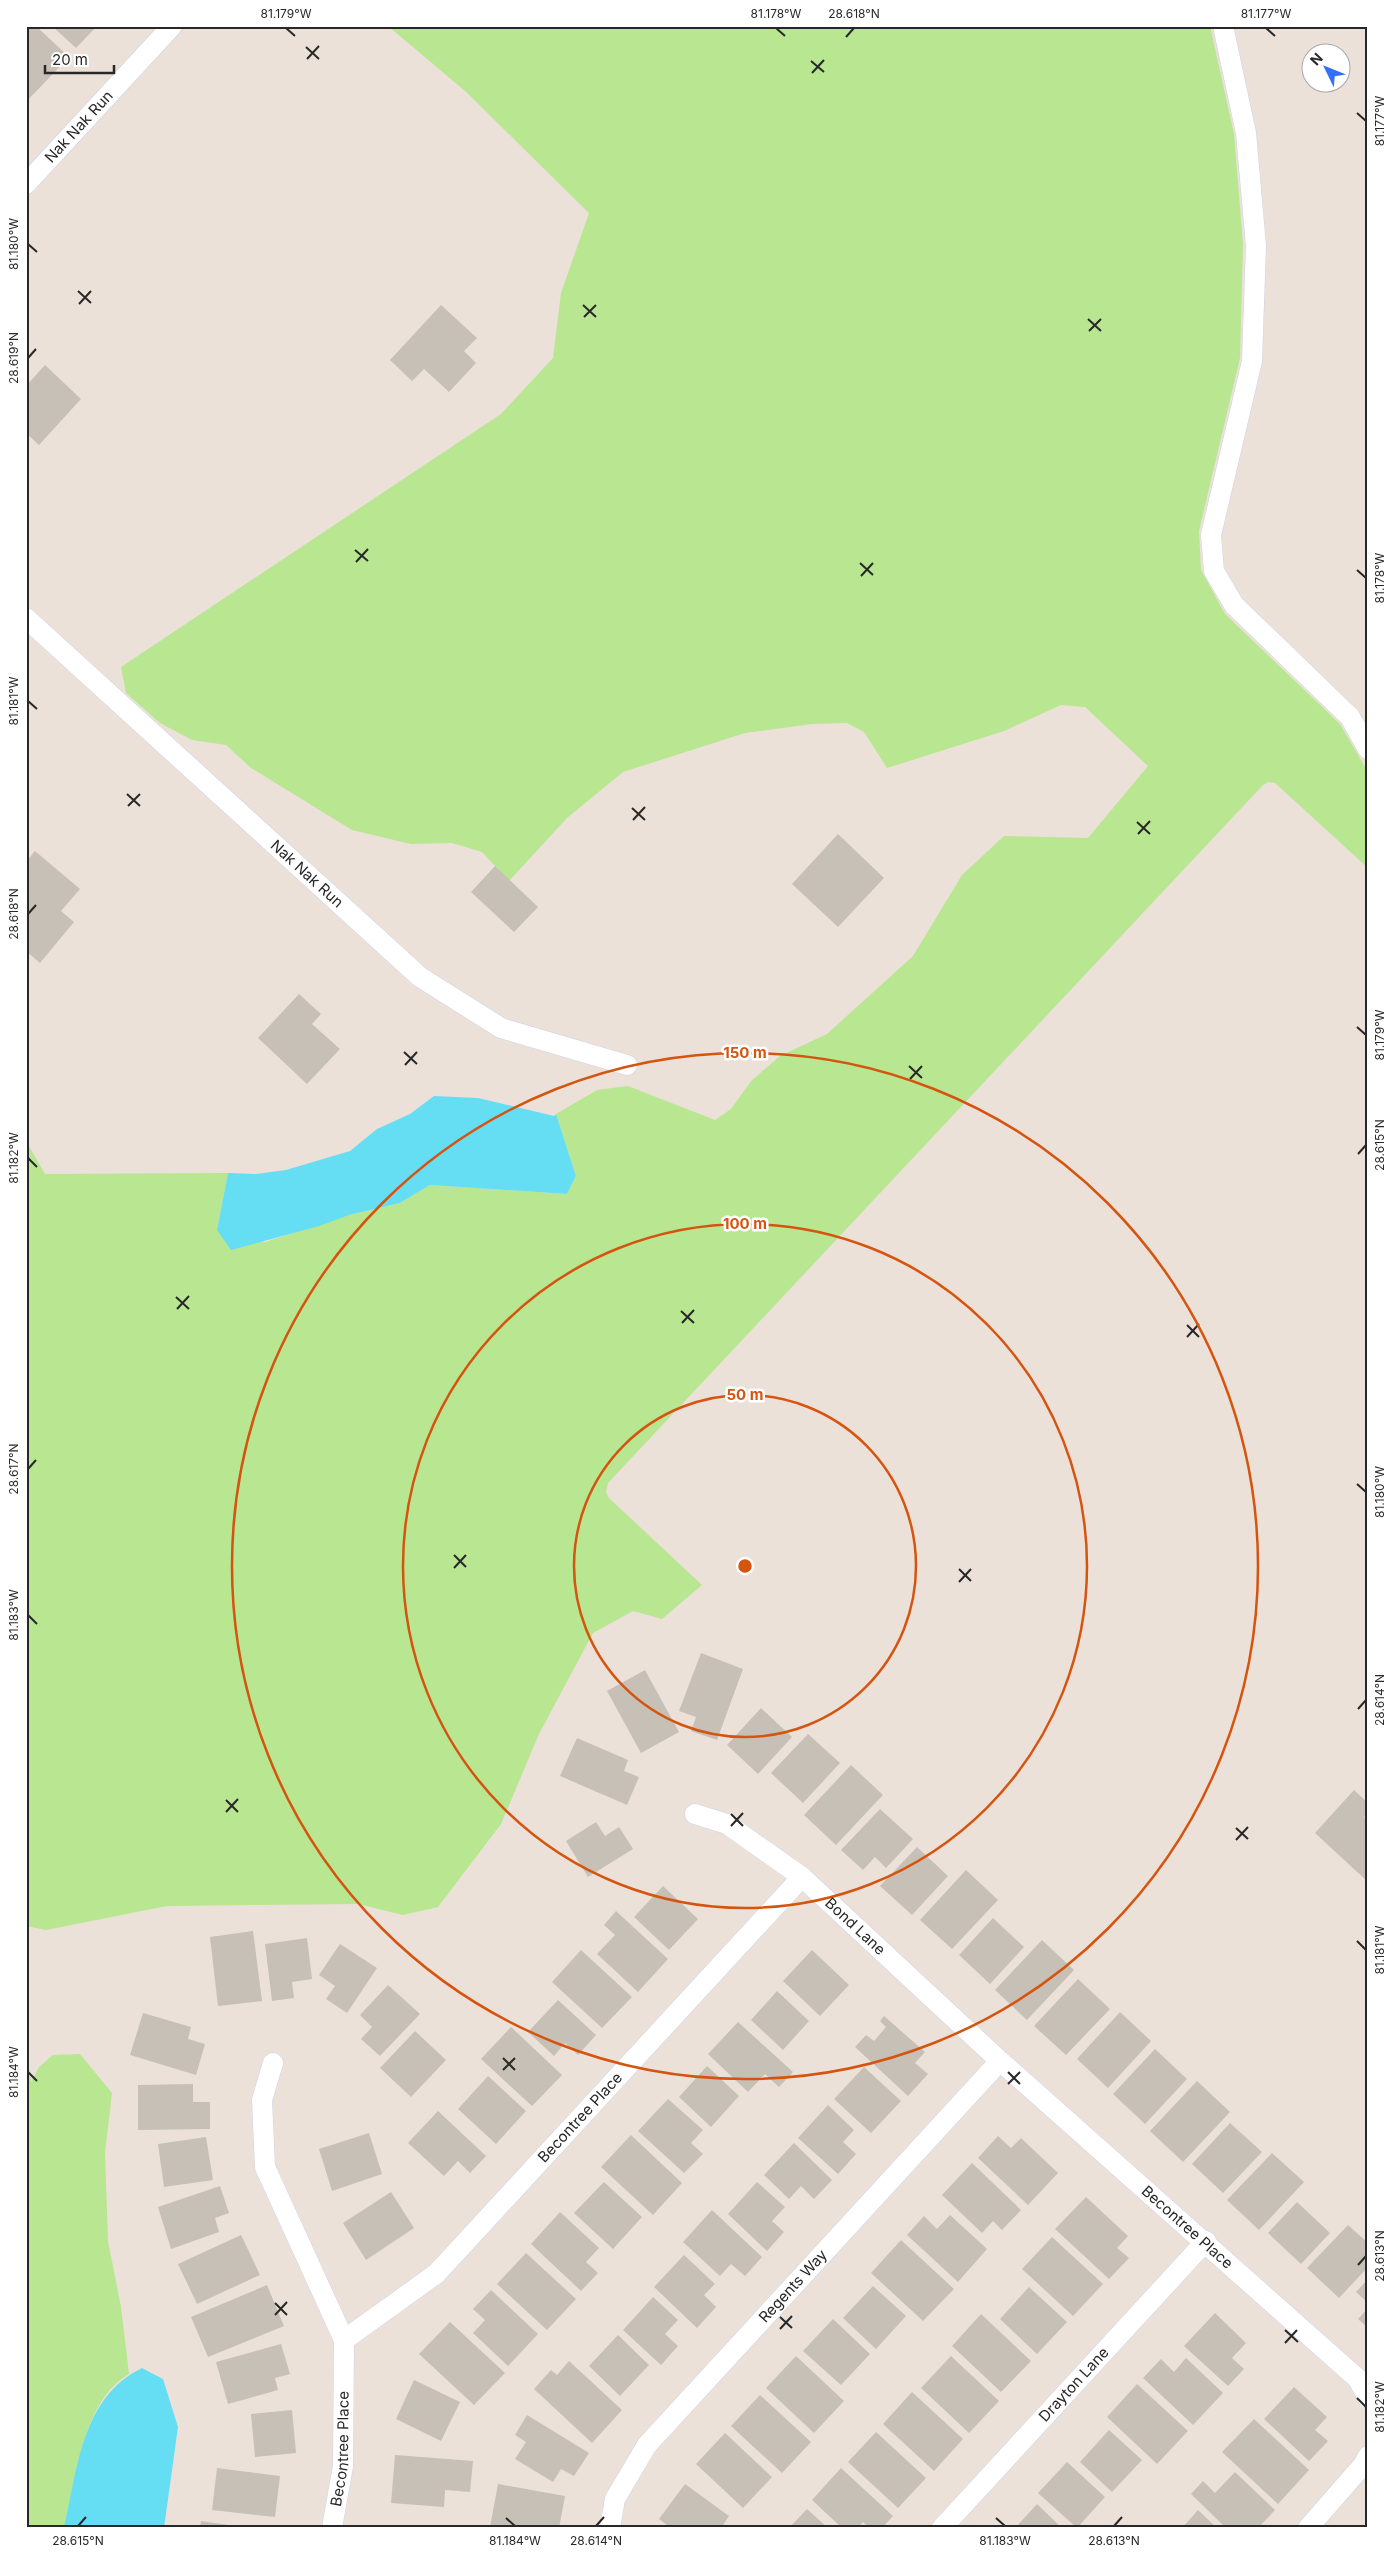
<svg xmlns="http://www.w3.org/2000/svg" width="1394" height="2554" viewBox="0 0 1394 2554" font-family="Inter,sans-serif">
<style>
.green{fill:#b8e691}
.water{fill:#65def4}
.building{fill:#c6c0b7}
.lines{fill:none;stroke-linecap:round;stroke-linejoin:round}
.street-casing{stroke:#ced4e2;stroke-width:21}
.street{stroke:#fff;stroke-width:20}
.ticks{fill:none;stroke:#282828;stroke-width:2}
.ring{fill:none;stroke:#d5540f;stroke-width:2.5}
.labels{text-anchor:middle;stroke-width:5;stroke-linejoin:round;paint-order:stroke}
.street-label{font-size:15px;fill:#282828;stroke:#fff}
.centre{fill:#d5540f;stroke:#fff;stroke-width:2.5}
.ring-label{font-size:15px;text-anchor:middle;font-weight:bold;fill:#d5540f;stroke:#fff;stroke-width:5;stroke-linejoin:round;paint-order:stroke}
.neatline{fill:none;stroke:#282828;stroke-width:2}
.ticks-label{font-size:12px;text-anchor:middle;fill:#282828}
</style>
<rect width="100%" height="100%" fill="#ece1d8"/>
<!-- green -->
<path class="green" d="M388 26H1210L1234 134 1243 244 1240 358 1199 531 1201 570 1225 614 1340 724 1368 772V868L1275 783 1268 782 1263 785 608 1483 606 1492 609 1498 702 1585 662 1619 633 1611 593 1633 539 1734 501 1824 438 1907 403 1915 358 1904 167 1906 46 1930 26 1926V1141L45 1174 228 1173 217 1230 265 1242 349 1215 400 1203 430 1185 567 1194 576 1176 556 1114 597 1090 628 1086 715 1120 731 1109 751 1081 780 1056 827 1034 913 956 962 875 1004 836 1088 838 1148 766 1085 707 1061 705 1004 731 887 768 864 732 847 723 812 724 745 733 623 772 567 818 509 881 482 852 452 843 411 844 352 830 251 768 226 745 192 740 160 723 126 693 121 667 501 414 553 358 561 293 589 213 465 91Z
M26 2051 31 2082 39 2067 53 2055 80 2054 112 2093 105 2153 108 2241 121 2307 129 2374C82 2401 76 2480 64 2528H26Z"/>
<!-- water -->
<path class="water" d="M434 1096 478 1098 554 1116 556 1114 576 1176 567 1194 430 1185 400 1203 349 1215 319 1226 231 1250 217 1230 228 1173 256 1174 286 1170 350 1151 377 1129 410 1114Z
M142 2368 163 2379 178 2427 164 2528H64C78 2468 81 2398 142 2368Z"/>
<!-- building -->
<path class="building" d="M26 26H36L69 57 26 102Z
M52 26H97L76 48Z
M441 305 477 338 464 351 476 363 449 392 424 369 412 381 390 360Z
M45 365 81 399 39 445 26 433V386Z
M838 834 884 878 838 927 792 884Z
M35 851 80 889 61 911 74 922 40 963 26 951V862Z
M495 866 538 907 514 932 471 892Z
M299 994 321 1014 312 1024 340 1049 307 1084 258 1038Z
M701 1653 743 1669 717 1740 691 1731 696 1717 679 1711Z
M645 1670 679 1732 641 1753 607 1691Z
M761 1708 792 1737 758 1774 727 1745Z
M808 1734 840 1763 803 1803 771 1773Z
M577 1738 628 1760 624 1771 639 1777 627 1805 560 1776Z
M851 1765 883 1795 836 1845 804 1815Z
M1354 1790 1368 1803V1812L1364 1817 1368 1821V1882L1315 1833Z
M880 1809 913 1839 886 1868 875 1857 863 1870 841 1850Z
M596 1822 605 1836 619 1827 633 1849 588 1877 566 1841Z
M917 1847 948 1876 912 1915 880 1886Z
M966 1870 998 1900 952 1949 920 1920Z
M663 1886 698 1919 669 1950 634 1917Z
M616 1911 668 1959 638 1992 597 1954 615 1935 604 1925Z
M993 1918 1024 1947 990 1984 959 1955Z
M253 1931 262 2001 218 2006 210 1937Z
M307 1938 312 1979 292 1982 294 1998 272 2001 265 1944Z
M1042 1940 1074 1970 1027 2020 995 1990Z
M340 1944 377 1968 347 2013 326 1999 335 1986 319 1975Z
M581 1950 632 1997 602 2028 552 1982Z
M812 1950 849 1985 820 2016 783 1981Z
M1078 1979 1110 2009 1066 2055 1034 2026Z
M388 1985 420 2014 380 2056 361 2039 372 2027 360 2015Z
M777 1991 809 2021 783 2050 751 2020Z
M558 2000 596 2035 578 2055 565 2043 554 2056 528 2032Z
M1120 2012 1151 2041 1108 2088 1077 2059Z
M143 2013 191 2027 188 2039 205 2044 196 2075 130 2055Z
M884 2016 925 2052 915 2063 928 2074 908 2096 855 2047 866 2035 874 2041 886 2027 880 2021Z
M738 2022 793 2072 779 2087 765 2074 748 2092 708 2054Z
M511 2027 562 2075 532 2106 481 2059Z
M415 2031 446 2060 411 2097 380 2068Z
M1155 2049 1187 2079 1145 2124 1113 2094Z
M707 2066 739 2096 711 2127 679 2097Z
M864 2067 901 2101 871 2133 834 2099Z
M488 2076 526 2111 496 2144 458 2109Z
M1197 2081 1230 2112 1183 2162 1150 2131Z
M193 2084V2102H210V2129L138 2130V2085Z
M668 2099 703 2130 691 2143 703 2154 684 2173 638 2131Z
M828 2105 854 2130 843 2142 856 2154 838 2174 798 2138Z
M438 2111 486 2156 470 2173 458 2161 444 2176 408 2143Z
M1230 2123 1262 2152 1223 2193 1192 2164Z
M369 2133 382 2174 332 2191 319 2149Z
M631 2135 682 2183 653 2215 601 2167Z
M998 2136 1011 2148 1021 2138 1058 2173 1028 2205 978 2158Z
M206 2137 213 2180 164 2187 158 2144Z
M794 2143 832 2180 814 2199 801 2186 789 2199 764 2175Z
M1272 2153 1304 2182 1259 2230 1227 2200Z
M972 2163 1021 2210 1002 2230 993 2221 982 2233 942 2195Z
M604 2182 642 2217 613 2249 574 2213Z
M757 2182 785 2207 772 2221 784 2232 767 2251 728 2214Z
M220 2186 229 2213 215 2218 219 2232 171 2249 158 2207Z
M391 2192 414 2228 366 2260 343 2223Z
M1086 2197 1128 2236 1117 2248 1129 2258 1109 2279 1055 2229Z
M1297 2202 1330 2233 1301 2264 1268 2233Z
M712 2210 762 2257 745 2276 731 2264 720 2276 683 2242Z
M560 2212 599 2248 586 2262 598 2273 581 2291 531 2244Z
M950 2215 987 2249 958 2282 907 2235 924 2216 937 2229Z
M1348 2225 1368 2243V2267L1339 2298 1307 2268Z
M241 2235 260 2275 197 2304 178 2264Z
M1052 2237 1103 2284 1073 2316 1022 2269Z
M901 2240 954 2289 923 2321 871 2273Z
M526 2253 576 2299 547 2330 497 2284Z
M684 2255 715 2284 704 2295 716 2307 697 2328 654 2287Z
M1368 2279V2303L1356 2292Z
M267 2285 284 2326 208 2357 191 2317Z
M873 2286 906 2316 876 2349 843 2318Z
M1029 2287 1067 2322 1037 2354 1000 2319Z
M491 2290 538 2334 508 2366 473 2333 485 2320 473 2309Z
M653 2297 678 2320 665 2334 678 2346 661 2365 623 2330Z
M1368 2308V2328L1358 2319Z
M1215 2313 1246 2343 1232 2358 1244 2369 1228 2386 1184 2346Z
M981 2314 1031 2361 1001 2392 952 2346Z
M833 2319 870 2354 841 2385 803 2351Z
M450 2322 505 2373 474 2405 419 2354Z
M618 2335 649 2365 620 2396 589 2366Z
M281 2344 290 2374 275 2378 278 2390 228 2404 216 2362Z
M796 2356 844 2401 814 2433 766 2388Z
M951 2356 999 2401 969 2433 921 2388Z
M1186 2358 1223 2393 1193 2425 1143 2378 1161 2359 1174 2372Z
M569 2361 622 2410 592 2443 534 2389 551 2370 557 2375Z
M414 2380 460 2402 441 2441 396 2419Z
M1137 2384 1188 2431 1157 2464 1107 2417Z
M1294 2387 1327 2417 1315 2430 1328 2441 1309 2461 1264 2419Z
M912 2392 963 2439 934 2471 883 2424Z
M760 2395 811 2442 782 2473 731 2426Z
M292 2410 296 2453 255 2457 251 2414Z
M527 2415 589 2453 574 2476 561 2469 553 2482 515 2459 526 2442 515 2435Z
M1254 2419 1309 2470 1278 2504 1222 2452Z
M1109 2430 1142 2460 1112 2492 1080 2462Z
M876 2432 926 2478 898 2508 848 2462Z
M725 2433 772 2477 743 2508 696 2464Z
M395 2455 473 2461 470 2492 445 2490 444 2507 391 2503Z
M1067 2462 1105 2497 1077 2528 1038 2493Z
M217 2468 280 2476 275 2517 212 2510Z
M841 2468 893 2516 882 2528H869L863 2522 858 2528H842L812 2500Z
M1235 2472 1275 2510 1258 2528H1226L1191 2494 1203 2481 1215 2493Z
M498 2484 565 2496 559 2528 490 2527Z
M685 2484 729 2516 721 2528H671L659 2519Z
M1037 2504 1062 2528H1015Z
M807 2509 828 2528H789Z
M1198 2510 1217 2528H1182Z
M201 2521 242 2527V2528H200Z"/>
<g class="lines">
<!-- street casing -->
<g class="street-casing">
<g id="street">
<path d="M1223 26 1246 133 1256 246 1252 361 1211 535 1214 571 1234 605 1350 717 1368 749"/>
<path id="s1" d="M26 184 172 26"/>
<path id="s2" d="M26 618 420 977 501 1028 627 1065"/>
<path id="s3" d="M695 1814 727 1824 802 1877 1000 2061 1358 2379 1368 2398"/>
<path d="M273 2063 262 2100 265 2167 344 2340"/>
<path id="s4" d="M332 2528 343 2466 344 2340 436 2274 802 1877"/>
<path id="s5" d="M610 2528 615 2499 647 2445 1000 2061"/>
<path id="s6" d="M942 2528 1206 2241"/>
<path d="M1308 2528 1363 2465 1368 2456"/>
</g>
</g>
<!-- street -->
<use href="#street" class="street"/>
</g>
<!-- ticks -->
<path class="ticks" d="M286 28 295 36M776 28 785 36M1266 28 1275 36M846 37 854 28M306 47 319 59M307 59 319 46M811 61 824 72M812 73 824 60M1357 113 1366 121M28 244 37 252M78 291 91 303M79 304 91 291M583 305 596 317M584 317 596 305M1088 319 1101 331M1089 331 1101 319M28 358 36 349M355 550 368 561M356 562 368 549M860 563 873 575M1357 570 1366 578M861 576 873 563M28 701 37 709M127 794 140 806M128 806 140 794M632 808 645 820M633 820 645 807M1137 822 1150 834M1138 834 1150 821M28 914 36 905M1357 1027 1366 1035M404 1052 417 1064M405 1065 417 1052M909 1066 922 1078M910 1079 922 1066M1358 1154 1366 1145M28 1158 37 1167M176 1297 189 1309M177 1309 189 1296M681 1311 694 1323M682 1323 694 1310M1187 1325 1199 1337M1187 1337 1199 1324M28 1469 36 1460M1357 1484 1366 1492M454 1555 466 1567M454 1568 466 1555M959 1569 971 1581M959 1582 971 1569M28 1615 37 1624M1358 1709 1366 1700M226 1800 238 1812M226 1812 238 1799M731 1814 743 1826M731 1826 743 1813M1236 1828 1248 1839M1236 1840 1248 1827M1357 1941 1366 1950M503 2058 515 2070M503 2070 515 2058M28 2072 37 2081M1008 2072 1020 2084M1008 2084 1020 2072M1358 2265 1366 2256M275 2303 287 2315M275 2315 287 2302M780 2317 792 2328M780 2329 792 2316M1285 2330 1298 2342M1285 2343 1297 2330M1357 2398 1366 2407M506 2518 515 2526M996 2518 1005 2526M78 2526 86 2517M596 2526 604 2517M1114 2526 1122 2517"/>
<!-- distance rings -->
<g class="ring">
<circle cx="745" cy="1566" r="171"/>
<circle cx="745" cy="1566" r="342"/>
<circle cx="745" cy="1566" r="513"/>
</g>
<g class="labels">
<!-- street labels -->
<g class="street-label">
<text dy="5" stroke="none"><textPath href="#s1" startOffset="78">Nak Nak Run</textPath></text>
<text dy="5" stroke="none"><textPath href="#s2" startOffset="380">Nak Nak Run</textPath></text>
<text dy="5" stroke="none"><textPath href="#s3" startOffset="198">Bond Lane</textPath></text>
<text dy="5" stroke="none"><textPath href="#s4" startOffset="515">Becontree Place</textPath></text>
<text dy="5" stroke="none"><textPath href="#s3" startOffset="646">Becontree Place</textPath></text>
<text dy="5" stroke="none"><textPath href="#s5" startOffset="308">Regents Way</textPath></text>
<text dy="5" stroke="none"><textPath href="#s6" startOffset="195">Drayton Lane</textPath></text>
<text dy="5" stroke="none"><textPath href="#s4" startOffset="80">Becontree Place</textPath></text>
</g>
</g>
<circle cx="745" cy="1566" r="8" class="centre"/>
<g class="ring-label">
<text x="745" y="1058">150 m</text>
<text x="745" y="1229">100 m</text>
<text x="745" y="1400">50 m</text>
</g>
<!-- border -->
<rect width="1394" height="2554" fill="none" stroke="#ffffff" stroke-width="55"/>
<!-- north arrow -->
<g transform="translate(1326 68) rotate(313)"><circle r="24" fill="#ffffff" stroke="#a9a9a9"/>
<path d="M0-4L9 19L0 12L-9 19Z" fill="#326fff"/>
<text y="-8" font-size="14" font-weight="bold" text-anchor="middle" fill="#282828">N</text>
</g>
<!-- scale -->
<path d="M45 65v8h69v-8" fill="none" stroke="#282828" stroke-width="2.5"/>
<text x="52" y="65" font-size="15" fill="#282828" stroke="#ffffff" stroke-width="4" paint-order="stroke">20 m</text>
<rect x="28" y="28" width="1338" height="2498" class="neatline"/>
<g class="ticks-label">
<text x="286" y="18">81.179°W</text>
<text x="776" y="18">81.178°W</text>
<text x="854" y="18">28.618°N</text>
<text x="1266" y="18">81.177°W</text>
<text transform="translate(1380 121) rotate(-90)" y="4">81.177°W</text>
<text transform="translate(14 244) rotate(-90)" y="4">81.180°W</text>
<text transform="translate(14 358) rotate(-90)" y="4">28.619°N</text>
<text transform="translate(1380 578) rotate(-90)" y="4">81.178°W</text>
<text transform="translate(14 701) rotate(-90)" y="4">81.181°W</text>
<text transform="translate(14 914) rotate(-90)" y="4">28.618°N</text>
<text transform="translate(1380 1035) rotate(-90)" y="4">81.179°W</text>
<text transform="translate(1380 1145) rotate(-90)" y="4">28.615°N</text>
<text transform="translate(14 1158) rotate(-90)" y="4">81.182°W</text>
<text transform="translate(14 1469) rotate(-90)" y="4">28.617°N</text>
<text transform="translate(1380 1492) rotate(-90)" y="4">81.180°W</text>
<text transform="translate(14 1615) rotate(-90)" y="4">81.183°W</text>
<text transform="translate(1380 1700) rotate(-90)" y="4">28.614°N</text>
<text transform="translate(1380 1950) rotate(-90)" y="4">81.181°W</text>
<text transform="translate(14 2072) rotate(-90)" y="4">81.184°W</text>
<text transform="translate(1380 2256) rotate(-90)" y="4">28.613°N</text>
<text transform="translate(1380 2407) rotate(-90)" y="4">81.182°W</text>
<text x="78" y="2545">28.615°N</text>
<text x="515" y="2545">81.184°W</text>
<text x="596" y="2545">28.614°N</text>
<text x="1005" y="2545">81.183°W</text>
<text x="1114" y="2545">28.613°N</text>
</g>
</svg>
